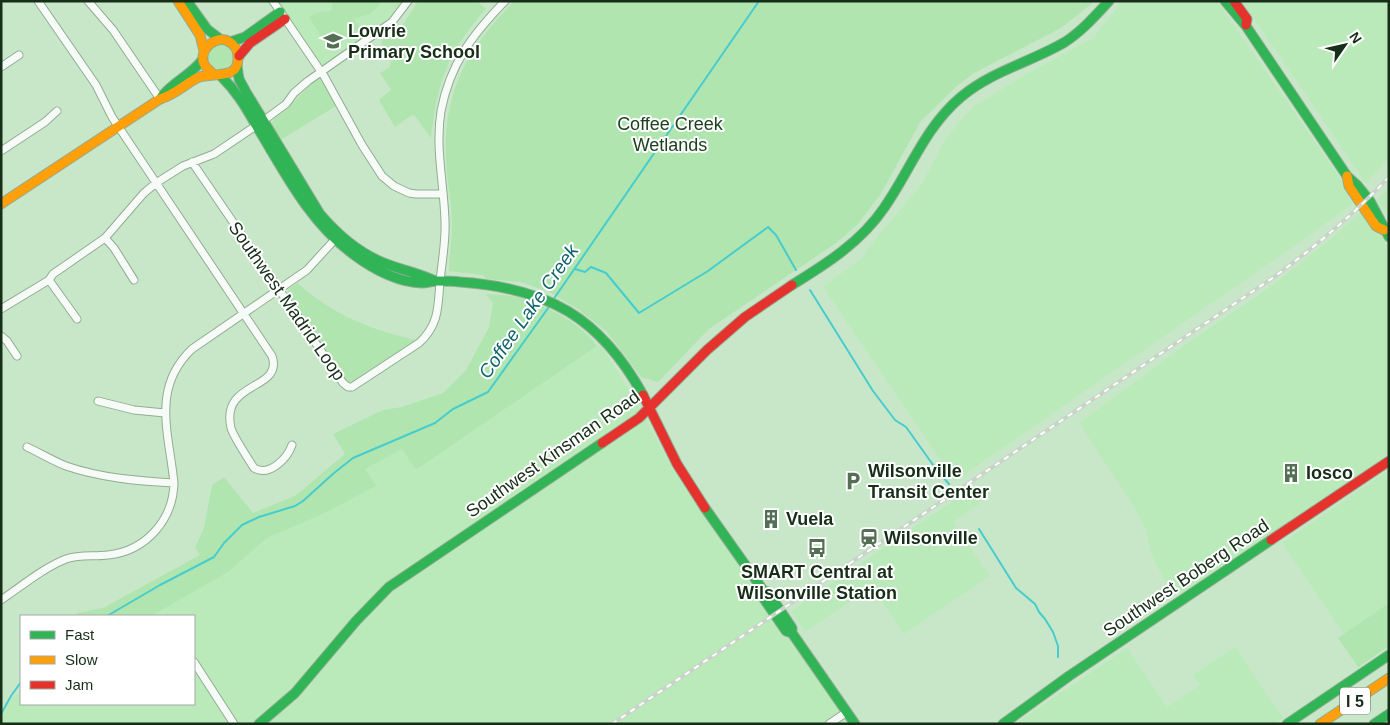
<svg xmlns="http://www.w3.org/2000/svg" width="1390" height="725" viewBox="0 0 1390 725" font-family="Helvetica,sans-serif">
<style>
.built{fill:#baeaba}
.green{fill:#b0e5b0}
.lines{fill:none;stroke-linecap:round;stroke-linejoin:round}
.stream{stroke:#47cccd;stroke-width:2}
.street-casing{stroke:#93ac94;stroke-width:9}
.fast-casing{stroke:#93ac94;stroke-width:11}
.slow-casing{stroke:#93ac94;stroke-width:11}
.jam-casing{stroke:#93ac94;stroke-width:11}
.street{stroke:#f7fbf7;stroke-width:7}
.fast{stroke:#30b455;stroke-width:9}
.slow{stroke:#ff9f0a;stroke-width:9}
.jam{stroke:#e5322d;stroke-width:9}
.rail-casing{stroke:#c9d3c9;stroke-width:4}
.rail{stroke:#fff;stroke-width:2;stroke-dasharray:5.5;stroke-linecap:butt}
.labels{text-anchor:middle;stroke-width:4;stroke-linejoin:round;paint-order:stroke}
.shield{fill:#fff;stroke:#5d6d5d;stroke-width:1}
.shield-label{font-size:16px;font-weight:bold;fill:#172e18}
.poi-label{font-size:18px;font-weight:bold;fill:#172e18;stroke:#fff;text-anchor:start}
.park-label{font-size:18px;fill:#1b411d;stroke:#fff}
.street-label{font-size:18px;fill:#172e18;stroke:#fff}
.water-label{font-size:19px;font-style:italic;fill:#10646b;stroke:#fff}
</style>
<rect width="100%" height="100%" fill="#c8e7c8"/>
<!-- built -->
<path class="built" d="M278 1H404L395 15 387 22 325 66 319 63 318 60Z
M1123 1H1217L1356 201 1296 245 955 481 823 287 862 258 873 242 922 184 945 139 973 107 1021 77 1093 38Z
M1242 1H1389V159L1366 183Z
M1389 187V218L1377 200Z
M1363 211 1389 247V455L1182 593 1171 589 1162 576 1152 556 1145 527 1131 502 1079 423 1185 345 1270 287 1326 243Z
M597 346 602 347 635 400 672 468 785 633 849 724H1V717L12 697 21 692V704H194V616H150L228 572 267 538 325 513 375 486 364 470 402 448 416 470Z
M1389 470V603L1344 634 1282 543Z
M971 488 981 503 953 522 990 576 904 634 872 587 805 632 791 611 953 501 958 500 963 494Z
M1235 647 1283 718 1275 724H1015L1127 648 1167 707 1200 685 1193 675Z"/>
<!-- green -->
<path class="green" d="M333 1H383L370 14 353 19 361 28 332 49H329L309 17 320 12 331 11Z
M418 1H477L486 9C448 51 437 83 431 138L415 116 412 115 395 127 379 100 391 90 380 73 390 67 391 58 381 43 382 40 402 26Z
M514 1H1095L1061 28 974 73 958 85 921 121 880 195 857 225 836 243 709 329 658 382 641 377 607 332 578 309 549 292 521 282 486 279 483 275 449 271C449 255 452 240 452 225 452 203 447 182 446 160 443 91 467 49 514 1Z
M209 57a12 12 0 1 1 24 0a12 12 0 1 1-24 0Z
M317 78H321L325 81 336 106 282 139 272 129V123L275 118 286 110Z
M298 283C331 314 373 331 417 340L354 381 351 383 346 381 287 294 289 289Z
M486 294C496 295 508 295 517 297 544 304 581 323 597 346L416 470 402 449 365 469 376 486 325 513 267 538 228 572 151 616H76L77 613 103 608 200 555 195 547 204 528 212 485 224 477 253 513 295 496 345 454 333 434 383 410 402 407 443 393 466 370 489 327 493 303Z
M1389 603V646L1358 667 1338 638Z"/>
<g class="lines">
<!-- stream -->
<path class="stream" d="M575 269 585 272 591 267 606 273 639 313 708 271 768 227 776 235 796 270
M810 290 873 391 895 420 906 427 936 469 949 484
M553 300 759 1
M956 495 958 498
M979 529 1016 588 1035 604 1039 612 1045 619 1053 632 1058 646V657
M107 616 160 585 214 557 224 543 242 525 259 517 295 506 303 501 334 473 353 458 435 423 453 409 488 392 551 304
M1 714 11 696 21 682"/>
<!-- street casing -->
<g class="street-casing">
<path id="street" d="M38 1 96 85 112 117 272 356C284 391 220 380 231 428 233 436 249 460 254 468 269 477 287 459 292 445
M88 1 113 30 160 99
M273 1 324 76 362 145 382 176 394 186 409 193 416 194H442
M1 67 19 55
M1 151 45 122 57 111
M192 162 343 383 348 387H352L419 343C439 325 438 307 440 281 442 261 446 241 445 221 444 184 435 148 441 111 450 64 472 35 505 1
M105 238 114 248 134 280
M49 280 77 319
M1 309 49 280 53 274 105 238 144 193 156 183 183 166 214 154 263 121 286 104 294 93 308 81 392 22 408 1
M1 336 7 341 17 356
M98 401 134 410 165 413
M27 447C40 453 53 461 66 466 101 478 138 481 174 483
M1 600C22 586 43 568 66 559 80 554 94 557 108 555 146 551 173 520 174 483 169 433 151 388 192 349L307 270 338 236
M194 662 234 724
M829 724 847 712"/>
</g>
<!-- fast casing -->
<g class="fast-casing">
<path id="fast" d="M187 1 207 29 220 39
M1225 1 1246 26 1347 176 1357 185 1370 201 1389 237
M230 42 245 37 280 12
M237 66 239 79 246 92 320 214C337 234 359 253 384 263 401 270 419 273 435 281
M221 76C237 92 245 106 256 125 284 171 309 222 353 254 373 269 397 282 422 283 428 283 432 281 437 281 445 281 453 281 460 282 548 288 600 317 643 395
M160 99C171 82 191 76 203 59
M792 285C826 264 861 242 884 208 910 171 925 127 961 97 992 71 1031 62 1065 42 1082 31 1095 16 1109 1
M705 508 763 590 768 592 792 628V633L855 724
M763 590 762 596 786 631 792 633
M259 724 295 693 356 621 389 587 602 443
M1003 724 1069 676 1271 540
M1287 724 1389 655
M1374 724 1389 714"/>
</g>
<!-- slow casing -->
<g class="slow-casing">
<path id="slow" d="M178 1 200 35 204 51
M1347 176 1349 186 1376 226 1384 230
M1 204 160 99C174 95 184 85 197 78 211 71 239 82 238 57 238 50 234 44 228 41 216 35 201 48 203 61 204 66 208 69 212 73
M1320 724 1389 678"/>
</g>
<!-- jam casing -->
<g class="jam-casing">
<path id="jam" d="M1234 1 1247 19 1246 25
M239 56 250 43 285 19
M643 395 677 464 705 508
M602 443 639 418 707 350 745 317 792 285
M1271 540 1389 461"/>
</g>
<!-- street -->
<use href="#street" class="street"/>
<!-- fast -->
<use href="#fast" class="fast"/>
<!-- slow -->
<use href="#slow" class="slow"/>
<!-- jam -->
<use href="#jam" class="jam"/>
<!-- rail casing -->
<g class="rail-casing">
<path id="rail" d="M612 724 1274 277C1315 247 1354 214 1389 177"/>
</g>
<!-- rail -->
<use href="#rail" class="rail"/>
</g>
<!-- icons -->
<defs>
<g id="school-bare" transform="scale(1.5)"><path d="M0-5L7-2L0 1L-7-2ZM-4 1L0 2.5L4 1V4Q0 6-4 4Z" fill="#556f56" stroke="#fff" stroke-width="2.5" paint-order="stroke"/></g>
<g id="building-bare" transform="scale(1.5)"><path d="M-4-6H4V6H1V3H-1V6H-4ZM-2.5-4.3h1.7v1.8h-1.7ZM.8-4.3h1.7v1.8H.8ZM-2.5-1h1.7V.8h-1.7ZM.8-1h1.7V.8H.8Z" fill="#556f56" stroke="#fff" stroke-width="2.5" paint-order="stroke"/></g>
<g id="parking-bare" transform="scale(1.5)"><path d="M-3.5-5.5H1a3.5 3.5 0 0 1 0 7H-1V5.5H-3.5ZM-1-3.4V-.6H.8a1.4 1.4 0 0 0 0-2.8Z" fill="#556f56" stroke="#fff" stroke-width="2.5" paint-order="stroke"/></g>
<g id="station-bare" transform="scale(1.5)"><path d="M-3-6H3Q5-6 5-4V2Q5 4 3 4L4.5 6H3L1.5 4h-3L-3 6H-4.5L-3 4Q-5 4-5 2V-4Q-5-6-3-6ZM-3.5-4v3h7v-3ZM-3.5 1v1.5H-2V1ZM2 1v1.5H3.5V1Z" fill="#556f56" stroke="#fff" stroke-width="2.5" paint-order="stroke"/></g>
<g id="bus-bare" transform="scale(1.5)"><path d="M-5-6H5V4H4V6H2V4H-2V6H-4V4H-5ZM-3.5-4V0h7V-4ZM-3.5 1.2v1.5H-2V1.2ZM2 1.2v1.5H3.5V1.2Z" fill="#556f56" stroke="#fff" stroke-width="2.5" paint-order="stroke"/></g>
</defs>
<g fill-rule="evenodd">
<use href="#school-bare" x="333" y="41"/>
<use href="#building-bare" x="1291" y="473"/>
<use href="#parking-bare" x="853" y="481"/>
<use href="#building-bare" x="771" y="519"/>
<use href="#station-bare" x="869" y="538"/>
<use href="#bus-bare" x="817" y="548"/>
</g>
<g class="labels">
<!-- shield labels -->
<rect class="shield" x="1340" y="687.5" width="30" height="27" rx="4"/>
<g class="shield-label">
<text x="1355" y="707">I 5</text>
</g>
<!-- poi labels -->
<g class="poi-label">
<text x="348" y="37">Lowrie<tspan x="348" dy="21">Primary School</tspan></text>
<text x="868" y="477">Wilsonville<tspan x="868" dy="21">Transit Center</tspan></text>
<text x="1306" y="479">Iosco</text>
<text x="786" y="525">Vuela</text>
<text x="884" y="544">Wilsonville</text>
<text x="817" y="578" text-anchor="middle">SMART Central at<tspan x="817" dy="21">Wilsonville Station</tspan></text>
</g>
<!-- park labels -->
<g class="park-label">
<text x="670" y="130">Coffee Creek<tspan x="670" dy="21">Wetlands</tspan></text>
</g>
<!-- street labels -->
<g class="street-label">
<text transform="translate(287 301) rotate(55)" y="6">Southwest Madrid Loop</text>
<text transform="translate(553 454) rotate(-35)" y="6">Southwest Kinsman Road</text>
<text transform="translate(1186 578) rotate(-34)" y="6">Southwest Boberg Road</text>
</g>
<!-- water labels -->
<g class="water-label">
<text transform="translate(528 311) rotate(-55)" y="7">Coffee Lake Creek</text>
</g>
</g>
<!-- border -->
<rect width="1390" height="725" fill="none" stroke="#172e18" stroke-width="5"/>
<!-- legend -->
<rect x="20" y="615" width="175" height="90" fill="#ffffff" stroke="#a2aba3"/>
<rect x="30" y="631" width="25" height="8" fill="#30b455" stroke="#a2aba3"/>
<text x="65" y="640" font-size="15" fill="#172e18">Fast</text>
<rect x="30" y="656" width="25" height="8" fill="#ff9f0a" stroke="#a2aba3"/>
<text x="65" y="665" font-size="15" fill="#172e18">Slow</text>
<rect x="30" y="681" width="25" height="8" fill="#e5322d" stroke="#a2aba3"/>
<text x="65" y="690" font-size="15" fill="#172e18">Jam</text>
<!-- north arrow -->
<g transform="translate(1345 45) rotate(56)" stroke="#ffffff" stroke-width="4" paint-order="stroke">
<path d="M0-4L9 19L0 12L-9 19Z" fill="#172e18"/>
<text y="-8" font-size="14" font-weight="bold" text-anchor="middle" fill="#172e18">N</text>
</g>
</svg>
